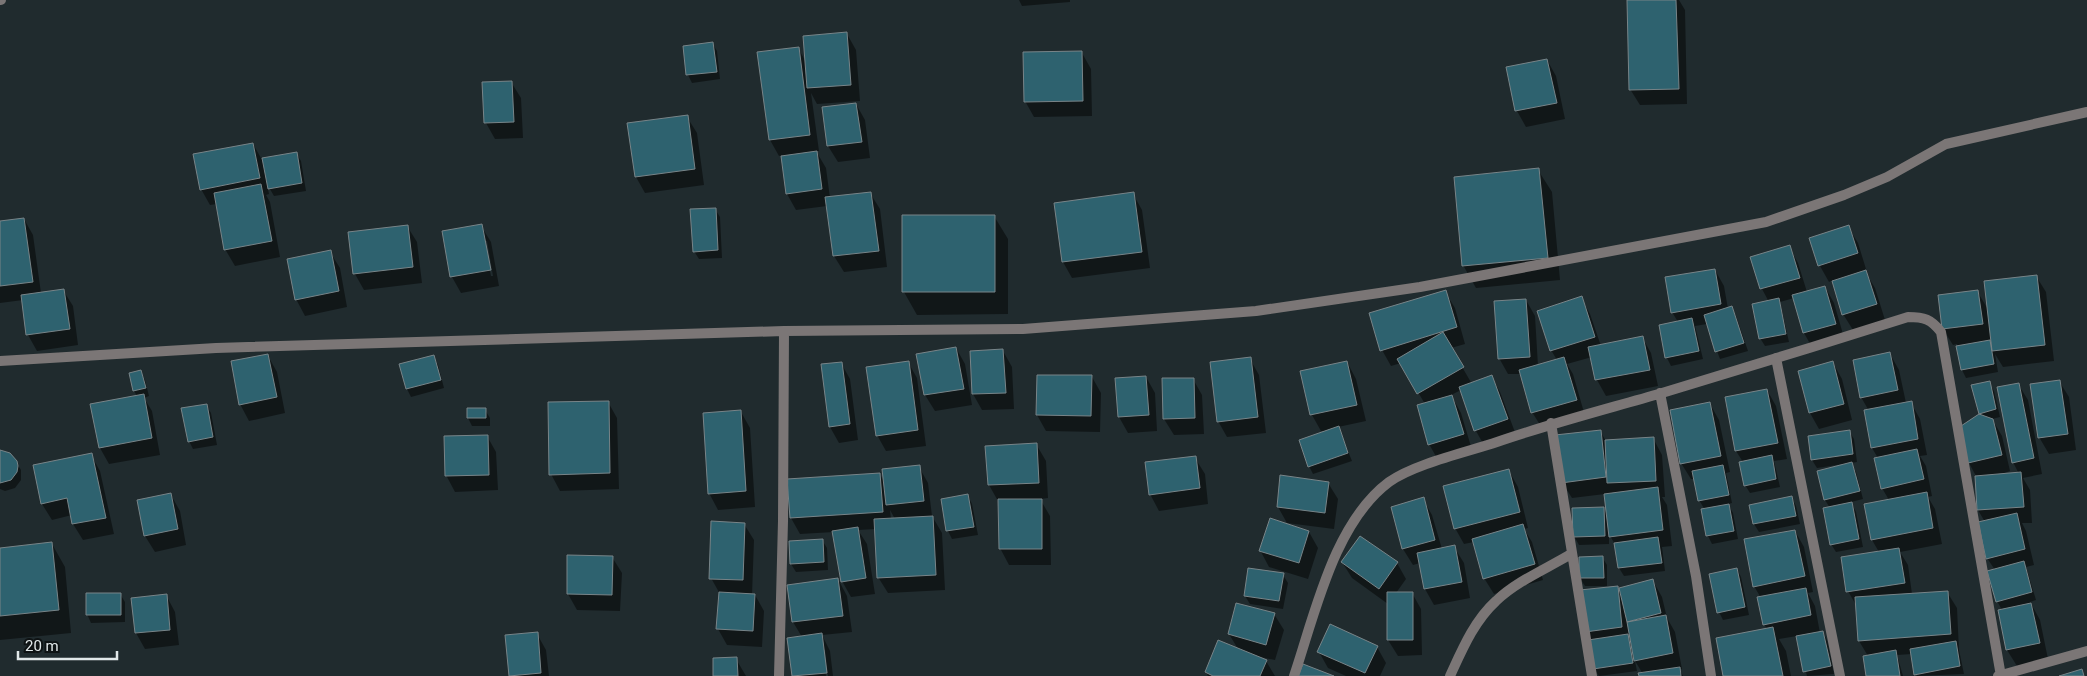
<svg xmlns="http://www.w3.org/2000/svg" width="2087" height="676" viewBox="0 0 2087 676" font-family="Roboto,sans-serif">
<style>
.shadow{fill:#0007;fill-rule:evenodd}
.building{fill:#2e626f;stroke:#788488}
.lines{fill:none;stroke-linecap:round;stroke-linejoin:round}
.street{stroke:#7b7676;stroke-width:10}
</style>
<rect width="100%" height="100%" fill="#202b2e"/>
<!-- shadow -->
<path class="shadow" d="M1019 0H1070V2L1022 6Z
M1628 0H1679L1685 10 1687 104 1640 105 1630 89Z
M847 34 856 50 860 101 817 104 811 93 819 151H816L826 168 830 198 870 193 880 209 887 267 844 272 834 256 827 206 796 210 787 194 782 155 779 156 770 140 798 48 806 62Z
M712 43 717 51 720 79 692 83 688 75 684 47Z
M1082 53 1091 69 1092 116 1034 117 1025 101Z
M1547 60 1556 76 1565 119 1526 127 1517 111 1508 68Z
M511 82 521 98 523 138 495 139 486 123Z
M856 104 865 120 870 158 838 162 828 146 823 108Z
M687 117 697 133 704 185 645 193 636 177 628 124Z
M253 144 265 165 296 153 301 161 306 191 274 196 267 184 269 194 266 195 270 202 280 257 235 266 225 249 217 204 210 205 201 189Z
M1538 170 1552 192 1560 280 1476 288 1463 265Z
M1133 194 1142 210 1150 268 1072 278 1063 262 1055 204Z
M715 209 720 217 722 258 699 259 694 251Z
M994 216 1008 239V314L917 315 904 292Z
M24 219 33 235 41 293 63 290 73 306 78 345 37 351 28 335 23 300 0 303V222Z
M407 226 417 242 422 283 364 290 355 274 349 233Z
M481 226 491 242 499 286 461 293 452 277 444 232ZM484 241H487L493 276H491Z
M1848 227 1858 243 1866 269 1864 270 1875 288 1885 320 1853 330 1843 314 1833 280 1829 282 1820 266 1810 239Z
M1789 247 1798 263 1807 292 1825 287 1834 303 1845 341 1813 349 1804 333 1794 298 1780 302 1789 342 1765 346 1760 338 1769 302 1762 289 1752 257Z
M330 252 340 268 347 307 305 316 296 299Z
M1715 270 1724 286 1728 309 1732 308 1736 316 1748 351 1720 359 1707 324 1695 326 1703 359 1671 366 1667 358 1678 322 1672 312Z
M2036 276 2046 292 2054 361 2003 367 1995 354 1998 372 1966 378 1962 370 1957 344 1953 345 1943 329 1977 291 1989 311ZM1989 340H1992L1993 348Z
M1445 292 1455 308 1465 344 1451 348 1472 384 1491 376 1500 392 1516 435 1485 447 1476 431 1461 390 1451 395 1461 413 1472 450 1438 460 1429 444 1425 404 1401 363 1391 366 1382 350Z
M1581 298 1590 314 1601 346 1642 337 1651 353 1658 386 1606 396 1597 380 1592 357 1567 364 1573 374 1585 416 1542 428 1532 412 1521 374H1508L1499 358 1526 300 1535 316 1538 366 1557 360 1551 350Z
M956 348 965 364 972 405 935 411 925 395 918 355Z
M1003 351 1012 367 1014 409 982 410 973 394 971 352Z
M1890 354 1899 370 1906 403H1911L1920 419 1927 455 1920 456 1926 466 1932 496 1928 497 1935 509 1942 544 1900 552 1908 565 1912 594 1947 592 1957 608 1959 650 1964 674 1917 676 1912 654 1897 655 1903 676H1867L1868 656 1859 641 1857 607 1848 591 1879 552 1872 540 1865 505 1889 500 1882 488 1878 458 1872 448 1866 411H1869L1861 397Z
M268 356 277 372 285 413 249 421 240 404Z
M434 357 438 365 444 388 411 397 407 389Z
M1250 359 1259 375 1266 433 1227 437 1218 421Z
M908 362 917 378 926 446 886 451 877 435Z
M1347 362 1356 379 1366 421 1338 427 1352 461 1313 474 1309 466 1327 431H1321L1312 415Z
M841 363 850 379 858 440 839 443 830 427Z
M1833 363 1842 379 1852 420 1819 429 1810 413Z
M141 372 145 380 149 396 144 398 152 411 160 455 109 464 100 448 92 405 137 396 134 391Z
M1092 377 1101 393 1100 432 1046 431 1037 415Z
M1146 377 1155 393 1157 431 1128 433 1119 417 1116 379Z
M1193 379 1202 395 1204 434 1174 435 1164 419Z
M2059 381 2069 397 2076 450 2049 454 2039 437Z
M1989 383 1994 391 2000 417 1992 419 2002 436 2010 471 1999 475 2019 474 2013 462 2018 384 2028 400 2042 474 2023 478 2030 490 2032 523H2022L2026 531 2034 565 2026 567 2036 600 2030 602 2040 620 2048 659 2017 666 2007 650 1999 611 2002 610 1997 601 1995 570 1987 558 1985 522 1978 510 1976 476 1969 463 1960 428 1980 414 1973 386Z
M1767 390 1776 406 1787 459 1774 461 1780 487 1750 493 1745 485 1743 462 1736 451Z
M608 402 617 418 619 489 560 491 551 474Z
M1710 404 1719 420 1730 472 1726 473 1732 503 1728 504 1733 513 1738 539 1712 544 1708 536 1703 510H1705L1699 500 1695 479H1691L1681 463Z
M206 405 211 413 217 445 193 449 189 441Z
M485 410 490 418V426H472L468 418Z
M741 412 750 428 755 507 718 510 709 493Z
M1600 431 1606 441 1653 438 1662 455 1665 497H1662L1667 505 1672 546 1662 547 1665 571 1624 576 1619 568 1616 546 1609 534V544L1579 545 1574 536 1603 508 1608 516 1605 494 1572 498 1562 482Z
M1849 431 1854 439 1857 462 1851 463 1856 472 1863 499 1851 502 1856 512 1863 547 1836 552 1831 544 1830 508 1825 500 1843 464 1817 468 1812 460Z
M487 436 496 452 498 490 455 492 446 475Z
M1036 444 1046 461 1048 498 1040 499 1050 516 1051 565H1009L1000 548 998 501 989 485Z
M0 452 16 462 21 470V480L15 488 5 491 0 489Z
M91 455 100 471 114 534 83 540 73 524 72 515 52 520 42 504Z
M1195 458 1205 474 1208 504 1159 511 1150 494Z
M919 467 928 483 932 516 942 533 945 590 888 593 878 577 876 529 858 530 867 544 875 594 851 597 842 581 834 532 800 534 791 518 880 474 885 484ZM890 510 895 519H891Z
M1509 471 1518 487 1528 528 1524 529 1532 542 1543 580 1494 594 1484 578 1474 542 1464 544 1455 528Z
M1328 483 1338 499 1334 529 1287 523 1278 507Z
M171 495 180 511 186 545 155 552 145 536Z
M968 496 972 504 978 535 952 539 948 531 942 500Z
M1792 498 1796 506 1800 524 1759 532 1754 524Z
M1423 499 1432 515 1442 549 1454 547 1464 563 1470 598 1434 605 1425 589 1420 563 1413 565 1403 549Z
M744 524 754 540 752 595H755L764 611 762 647 727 645 718 629 720 594 711 578Z
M1795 531 1804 547 1813 592 1808 593 1815 606 1820 633 1823 632 1827 640 1834 674 1807 676 1797 636 1779 639 1786 651 1791 676H1724L1767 629 1764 624 1761 598 1754 586Z
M1309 532 1318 548 1308 579 1269 567 1260 550Z
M822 540 827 548 828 570 796 572 791 564Z
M52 544 65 567 71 633 0 640V549Z
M612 557 622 573 620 611 577 610 568 594Z
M1602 557 1607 565V586H1585L1580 578Z
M1342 562 1397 563 1406 579 1396 593H1412L1421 609 1422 655 1398 656 1388 640V604L1352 578Z
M1737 569 1741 577 1749 615 1723 620 1719 612Z
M1283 575 1288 583 1283 609 1250 604 1245 596Z
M838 579 847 596 852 632 822 635 830 651 833 676H828L825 650H822L826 676H793L789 639 802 637 793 622Z
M1653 581 1662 597 1667 618 1675 632 1682 669 1680 670 1683 676H1640L1643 674 1635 661 1637 671 1599 676 1594 669 1586 632 1618 589Z
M120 594 125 602V622L91 623 87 614Z
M166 595 175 612 179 645 145 649 136 633Z
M1274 614 1284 630 1275 660 1255 656 1266 661 1275 676H1208L1206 672 1238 649 1229 634Z
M537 634 546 650 549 676H510L506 636Z
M1377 647 1386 663 1380 676H1346L1328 668 1319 652Z
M736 659 746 676H715Z"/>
<!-- building -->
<path class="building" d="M1627 0H1676L1679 89 1629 90Z
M847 32 851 85 807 88 803 36Z
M713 42 717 72 686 75 683 46Z
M799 47 810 135 769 140 757 52Z
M1082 51 1083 101 1024 102 1023 52Z
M1547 59 1557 103 1515 111 1506 67Z
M512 81 514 122 484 123 482 82Z
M856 103 862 142 827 146 822 107Z
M688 115 695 169 635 177 627 123Z
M253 143 260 178 200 190 193 154Z
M817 151 822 189 786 194 781 156Z
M297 152 302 183 268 189 262 158Z
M1539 168 1548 258 1462 266 1454 177Z
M261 184 272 241 224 250 214 193Z
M871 192 879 251 833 256 825 197Z
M1134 192 1142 252 1062 262 1054 203Z
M716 208 718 250 693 252 690 209Z
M902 215H995V292H902Z
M24 218 33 282 0 286V221Z
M482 224 491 270 450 277 442 231Z
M408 225 413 267 353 274 348 232Z
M1849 225 1858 253 1818 266 1809 238Z
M1790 245 1800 278 1760 289 1750 257Z
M331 250 339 291 295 300 287 259Z
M1715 269 1721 304 1671 313 1665 277Z
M1866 270 1877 304 1842 315 1832 281Z
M2037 275 2045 345 1992 351 1984 281Z
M1825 286 1836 324 1803 333 1792 295Z
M64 289 70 329 26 335 21 295Z
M1446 290 1457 327 1380 351 1369 313Z
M1978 290 1983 324 1942 329 1938 295Z
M1582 296 1595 337 1550 351 1537 311Z
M1779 298 1786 334 1759 339 1752 304Z
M1526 299 1530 357 1498 359 1494 301Z
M1732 306 1744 343 1715 352 1704 315Z
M1692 318 1699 351 1665 358 1659 325Z
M1443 332 1464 367 1417 394 1397 359Z
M1643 336 1650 370 1595 380 1588 347Z
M1990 340 1994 364 1961 370 1956 346Z
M956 347 964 389 924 395 916 354Z
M1003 349 1006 393 972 394 970 351Z
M1890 352 1898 390 1860 398 1853 360Z
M268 354 277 397 239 405 231 361Z
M434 355 441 380 406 389 399 364Z
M1251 357 1258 417 1217 422 1210 362Z
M1564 357 1577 400 1531 413 1519 370Z
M909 361 918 430 876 436 866 367Z
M1347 361 1357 405 1310 415 1300 371Z
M1833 361 1844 404 1809 413 1798 371Z
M842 362 850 424 829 427 821 364Z
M141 370 146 388 133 391 129 373Z
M1037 375H1092L1091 416 1036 415Z
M1492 375 1508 419 1474 431 1459 387Z
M1146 376 1149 415 1118 417 1115 378Z
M1162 378H1194L1195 418 1163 419Z
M2060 380 2068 434 2038 438 2030 384Z
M1990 381 1996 409 1979 414 1971 385Z
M2019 383 2034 458 2012 463 1997 387Z
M1767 389 1778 443 1735 451 1725 397Z
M144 394 152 438 99 448 90 404Z
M1452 395 1464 434 1428 445 1417 405Z
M609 401 610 473 549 475 548 402Z
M1912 401 1918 439 1871 448 1864 410Z
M1710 402 1721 456 1680 464 1670 410Z
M207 404 213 437 188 442 181 408Z
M467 408H486V418H467Z
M741 410 746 491 708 494 703 413Z
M1979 414 1993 419 2002 455 1968 463 1958 428Z
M1339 426 1348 453 1308 467 1299 440Z
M1601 430 1606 477 1561 483 1555 435Z
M1850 430 1853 454 1811 460 1808 436Z
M488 435 489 475 445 476 444 436Z
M1654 437 1656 481 1607 483 1605 440Z
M1037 443 1039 483 988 485 985 446Z
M1917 449 1924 479 1881 489 1874 458Z
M0 450 10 453 17 461 18 466 17 472 11 480 0 483Z
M92 453 106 518 72 524 67 498 41 504 33 465Z
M1772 455 1776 479 1744 486 1739 462Z
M1196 456 1200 488 1149 495 1145 462Z
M1852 462 1860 491 1824 500 1817 471Z
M920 465 924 501 886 505 882 469Z
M1723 465 1729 495 1698 501 1692 471Z
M1509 469 1520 512 1454 529 1443 486Z
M2021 472 2024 507 1977 510 1975 476Z
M880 473 883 512 790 518 787 479Z
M1280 475 1329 482 1325 513 1277 507Z
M1658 487 1663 530 1609 537 1604 494Z
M1927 492 1933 528 1871 540 1864 504Z
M171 493 178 529 144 536 137 500Z
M968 494 974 527 946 531 941 499Z
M1792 496 1796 516 1753 524 1749 505Z
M1424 497 1435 540 1402 549 1391 507Z
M998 499H1042V549H999Z
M1852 502 1859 539 1830 545 1823 508Z
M1729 504 1734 531 1706 536 1701 509Z
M1604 507 1605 536 1573 537 1572 508Z
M2017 513 2025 549 1986 559 1978 522Z
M933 516 936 575 877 578 874 519Z
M1270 518 1309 531 1299 563 1259 551Z
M711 521 745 523 743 580 709 579Z
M1523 524 1535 564 1483 579 1472 539Z
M858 527 866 578 841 582 832 531Z
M1795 530 1805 576 1753 587 1744 539Z
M1360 536 1398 562 1379 589 1341 562Z
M1658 537 1662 563 1618 568 1614 543Z
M823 539 824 562 790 564 789 541Z
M52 542 59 610 0 616V548Z
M1455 545 1462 582 1424 589 1417 553Z
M1899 548 1905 583 1846 592 1841 557Z
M567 555 613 556 612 595 567 594Z
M1603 556 1604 578H1579V557Z
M2024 561 2032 592 1996 602 1987 571Z
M1248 568 1284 573 1279 601 1244 596Z
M1737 568 1745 607 1717 613 1709 574Z
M838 578 843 616 792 622 787 585Z
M1653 579 1661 613 1627 622 1619 588Z
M1618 586 1622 627 1585 632 1580 590Z
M1806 588 1811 615 1763 625 1757 597Z
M1948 591 1951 634 1858 641 1855 597Z
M719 592 755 594 753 631 716 629Z
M1387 592H1413V640H1387Z
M86 593H121V615H86Z
M167 594 170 630 135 633 131 598Z
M1236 603 1275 613 1266 645 1228 634Z
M2031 603 2040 643 2006 650 1998 610Z
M1666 615 1673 653 1634 661 1627 622Z
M1330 624 1378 646 1365 673 1317 652Z
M1773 627 1783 676H1723L1716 638Z
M1823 631 1831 666 1803 672 1796 636Z
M538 632 541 673 509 676 505 635Z
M822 633 827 673 792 676 787 638Z
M1628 634 1633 663 1593 669 1588 640Z
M1218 640 1267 660 1260 676H1213L1205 672Z
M1956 641 1960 666 1914 675 1910 649Z
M1896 650 1900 676H1866L1863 656Z
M737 657 738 676H713V658Z
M1303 664 1334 676H1298Z
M1680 667 1681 676H1639L1638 673Z
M2082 669 2084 676H2059Z"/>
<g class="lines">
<!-- street -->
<path class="street" d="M0 0H1
M1776 358 1840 676
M0 361 216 348 784 331 1023 329 1256 311 1420 287 1766 222 1844 195 1887 177 1946 144 2087 112
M1660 393 1696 576 1711 676
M1551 423 1592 676
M779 676 783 521 784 331
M1294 676C1315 614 1334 523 1389 482 1414 464 1467 452 1497 442 1552 423 1607 409 1662 393 1745 368 1826 343 1908 317 1924 317 1931 319 1941 332L2001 676
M1450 676C1462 650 1474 621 1496 601 1517 581 1546 569 1571 554
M1998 676 2087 651"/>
</g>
<!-- scale -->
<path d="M18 651v8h99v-8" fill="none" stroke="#e1e8e9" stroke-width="2.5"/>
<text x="25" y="651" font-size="15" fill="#e1e8e9" stroke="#0e1314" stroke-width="4" paint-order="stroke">20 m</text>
</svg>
